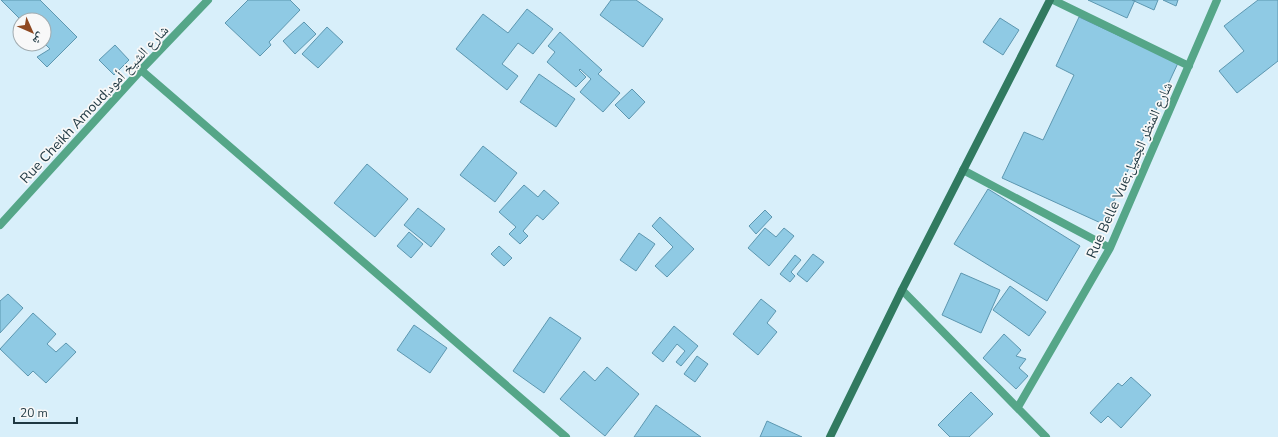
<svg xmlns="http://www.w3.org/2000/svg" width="1278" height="437" viewBox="0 0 1278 437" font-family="'Nunito Sans','Noto Naskh Arabic',sans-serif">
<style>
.building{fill:#8fcae4;stroke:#5d97b0}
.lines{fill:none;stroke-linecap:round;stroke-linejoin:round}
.street{stroke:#55a688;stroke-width:8}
.secondary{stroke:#317a60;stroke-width:8}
.labels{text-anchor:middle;stroke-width:3.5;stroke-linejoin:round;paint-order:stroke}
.street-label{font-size:14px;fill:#1f3842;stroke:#f8f8f8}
</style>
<rect width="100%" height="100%" fill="#d8effa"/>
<!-- building -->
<path class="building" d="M1 0H40L77 37 47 67 37 57 50 49 44 43V20H21Z
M248 0H290L300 10 269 42 271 45 260 56 225 23Z
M611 0H636L663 19 643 47 600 15Z
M1088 0H1135L1127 18Z
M1132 0H1158L1154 10Z
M1163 0H1178L1176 6Z
M1258 0H1278V61L1237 93 1219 71 1244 51 1224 26Z
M527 9 553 29 533 54 518 43 502 64 518 76 507 90 456 49 483 14 508 33Z
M1079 17 1178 63 1103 224 1002 178 1024 132 1043 140 1074 75 1056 66Z
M1000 18 1019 30 1003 55 983 42Z
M304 22 316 34 295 54 283 41Z
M327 27 343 42 318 68 302 54Z
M560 32 602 70 598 74 620 93 603 112 580 92 591 79 580 69 579 70 586 77 576 87 547 62 555 52 548 46Z
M115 45 129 60 114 75 99 60Z
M539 74 575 99 556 127 520 102Z
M632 89 645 102 629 119 615 105Z
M483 146 517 173 495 202 460 175Z
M367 164 408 199 375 237 334 203Z
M524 185 538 197 544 190 559 203 543 220 537 215 523 231 528 236 520 244 509 234 516 227 499 212Z
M988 189 1080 246 1047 301 954 244Z
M418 208 445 229 431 247 404 225Z
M765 210 772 217 756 234 749 226Z
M660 217 694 249 667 277 655 266 673 247 652 226Z
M765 228 776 237 784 228 794 236 769 266 748 248Z
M409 232 423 244 411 258 397 246Z
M639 233 655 244 636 271 620 260Z
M499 246 512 258 504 266 491 254Z
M813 254 824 262 807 282 797 274Z
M795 255 801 260 791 272 795 276 790 282 780 274Z
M961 273 1000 290 981 333 942 315Z
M1010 286 1046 312 1029 336 993 310Z
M8 294 23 308 0 333V301Z
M761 299 776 311 767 323 777 332 758 355 733 334Z
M33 313 56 334 47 344 56 352 66 343 76 352 46 383 33 371 28 376 0 349Z
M550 317 581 338 544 393 513 371Z
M414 325 447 348 430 373 397 350Z
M674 326 698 346 681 366 676 362 685 351 677 344 663 362 652 353Z
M1004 334 1021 350 1016 356 1026 359 1019 368 1028 376 1016 389 983 358Z
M697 356 708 364 695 382 684 374Z
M607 367 639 394 605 436 560 399 584 371 595 381Z
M1131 377 1151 395 1121 428 1108 416 1101 423 1090 413 1118 383 1122 386Z
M971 392 993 414 969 437H950L938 425Z
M656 405 701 437H634Z
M767 421 802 437H760Z"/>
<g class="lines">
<!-- street -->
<path class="street" d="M1053 0 1189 66
M141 70 566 437
M963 170 1110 248
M0 225 141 70 208 0
M902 290 1046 437
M1018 407 1110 248 1217 0"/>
<!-- secondary -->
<path class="secondary" d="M830 437 902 290 1050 0"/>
</g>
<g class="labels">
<!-- street labels -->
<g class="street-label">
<text transform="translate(94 104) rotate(-47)" y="5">Rue Cheikh Amoud;شارع الشيخ أمود</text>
<text transform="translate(1129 170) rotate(-66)" y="5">Rue Belle Vue;شارع المنظر الجميل</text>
</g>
</g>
<!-- north arrow -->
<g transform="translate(32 32) rotate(135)"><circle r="19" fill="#f8f8f8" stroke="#a1abaf"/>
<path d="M0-3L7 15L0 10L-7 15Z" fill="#8e4821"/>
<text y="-6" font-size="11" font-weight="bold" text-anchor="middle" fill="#1f3842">ش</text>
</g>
<!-- scale -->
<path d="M14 417v6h63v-6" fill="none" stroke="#1f3842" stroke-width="2"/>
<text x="20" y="417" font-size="12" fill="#1f3842" stroke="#f8f8f8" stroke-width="3" paint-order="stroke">20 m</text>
</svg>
